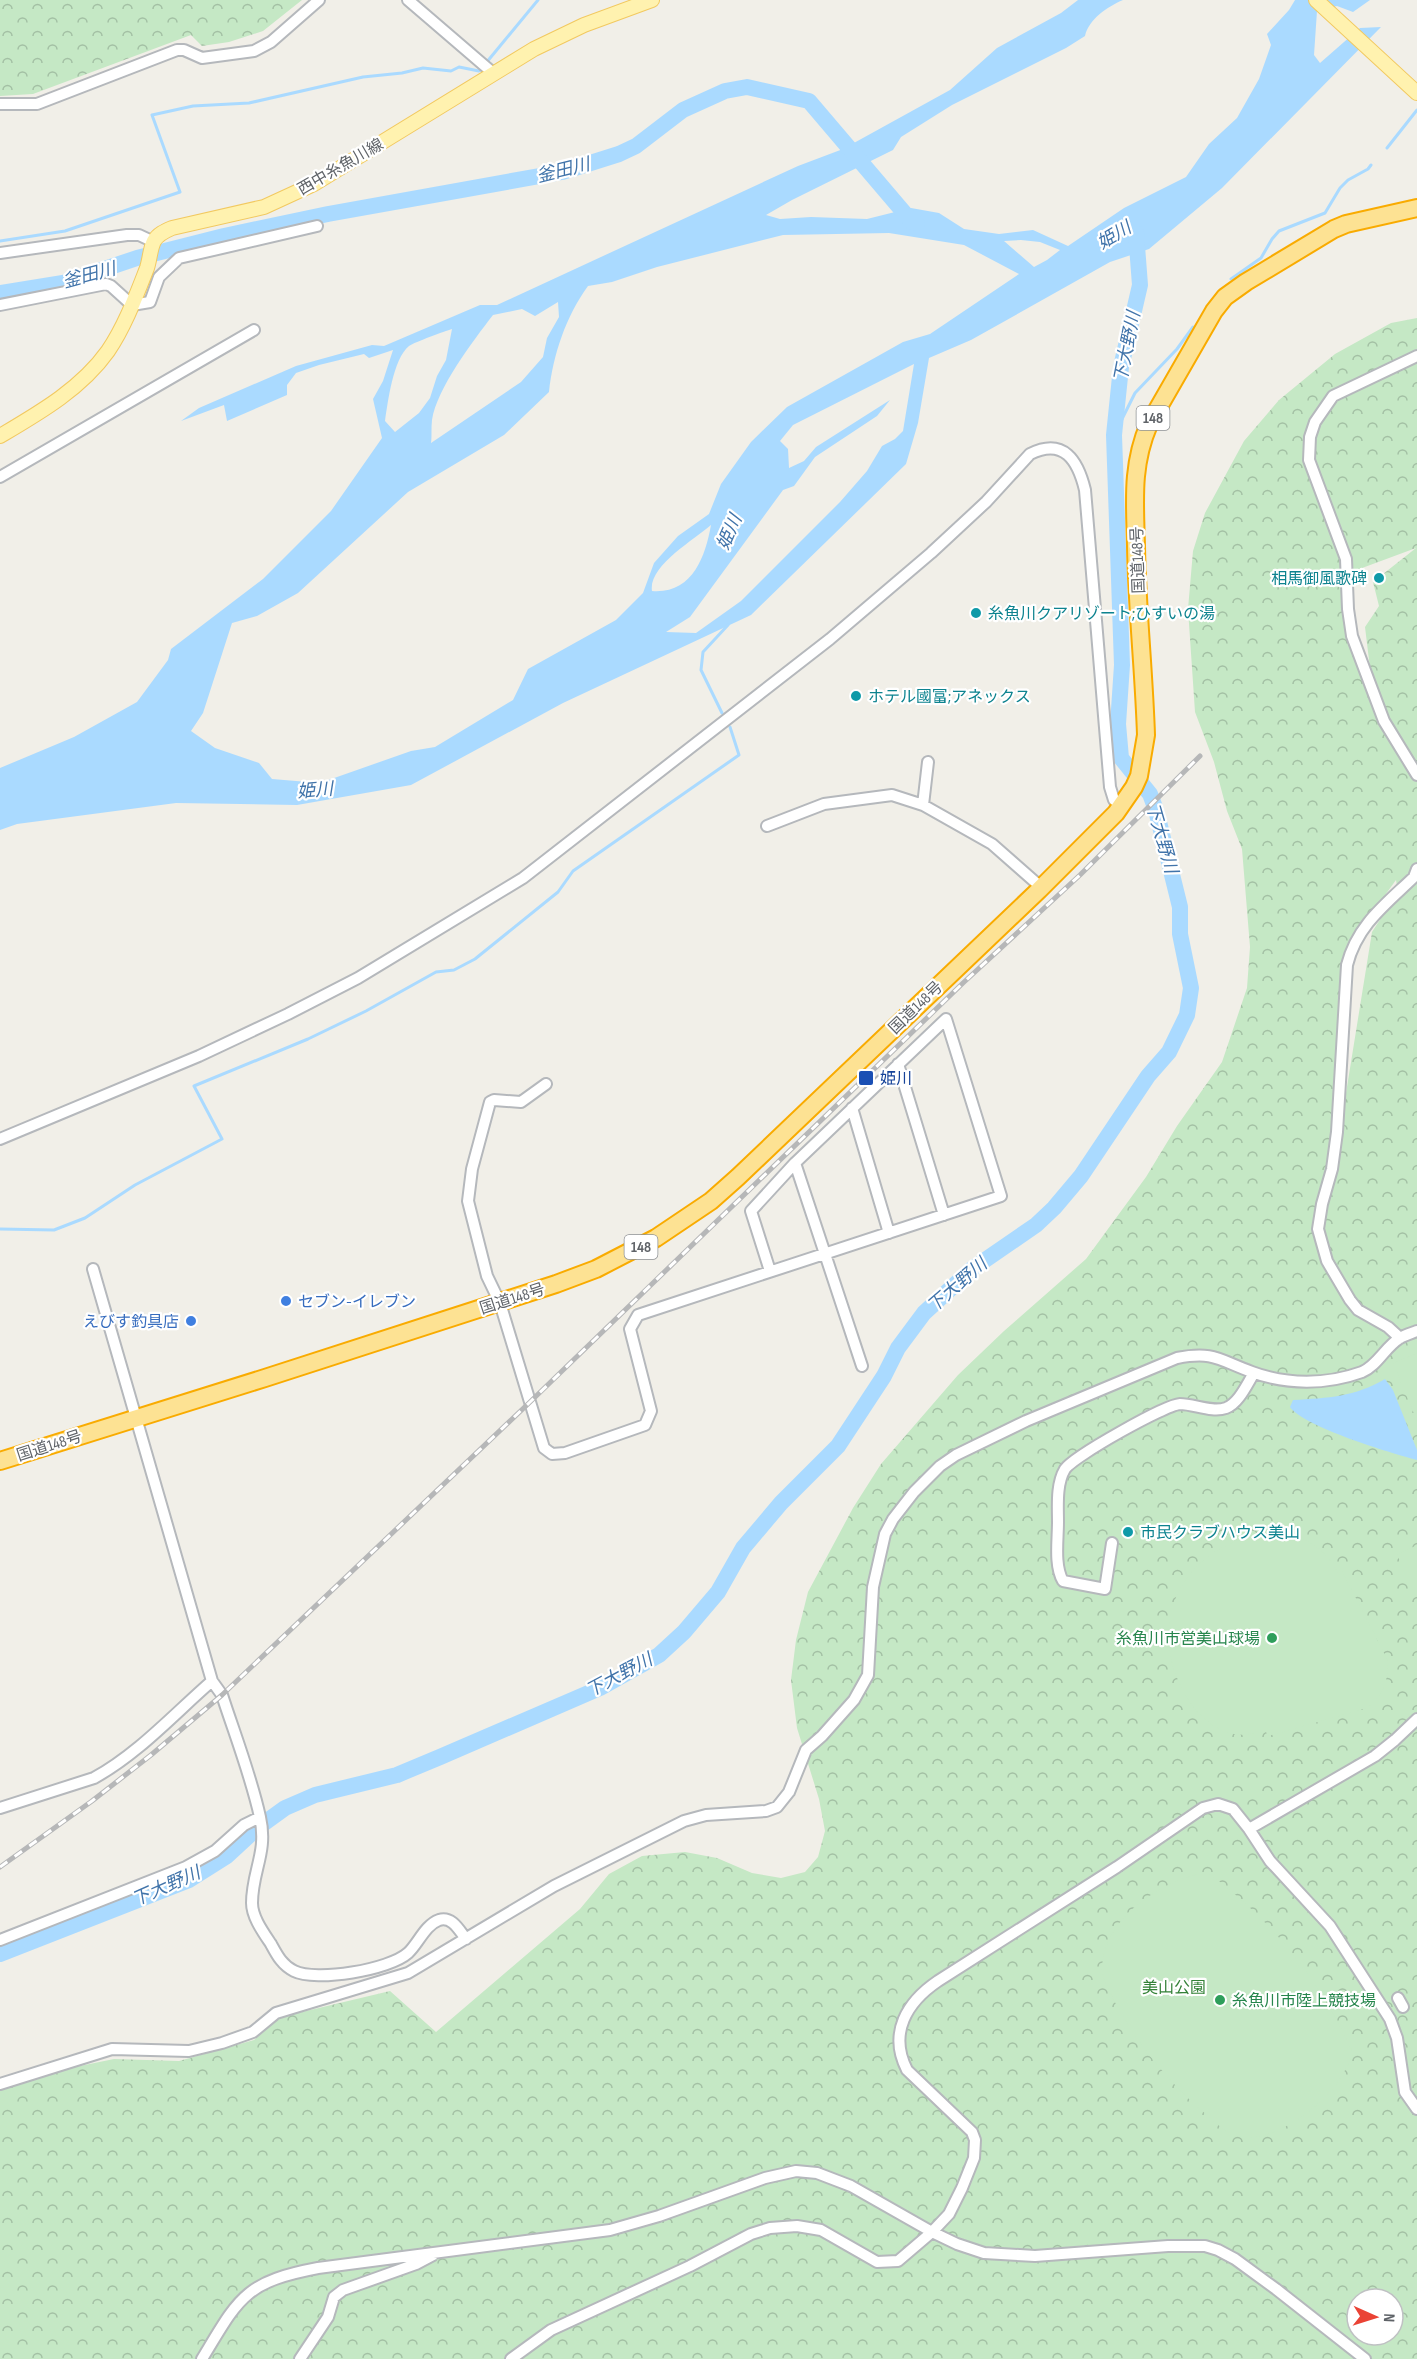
<svg xmlns="http://www.w3.org/2000/svg" width="1417" height="2359" viewBox="0 0 1417 2359" font-family="'Sofia Sans Condensed','Noto Sans JP',sans-serif">
<style>
.forest{fill:url(#forest-crowns);fill-rule:evenodd}
.garden{fill:#c5e8c5}
.water{fill:#aadaff;fill-rule:evenodd}
.lines{fill:none;stroke-linecap:round;stroke-linejoin:round}
.stream{stroke:#aadaff;stroke-width:3}
.river{stroke:#aadaff;stroke-width:16}
.minor-casing{stroke:#b5b8bc;stroke-width:14}
.major-casing{stroke:#f2c960;stroke-width:16}
.highway-casing{stroke:#f9ab00;stroke-width:20}
.minor{stroke:#fff;stroke-width:10}
.major{stroke:#fff2af;stroke-width:14}
.highway{stroke:#fde293;stroke-width:16}
.rail-casing{stroke:#b6b7b8;stroke-width:5}
.rail{stroke:#fff;stroke-width:3;stroke-dasharray:9;stroke-linecap:butt}
.culture-dot{fill:#0f9aa8;stroke:#fff;stroke-width:2}
.transit-dot{fill:#1a4fb4;stroke:#fff;stroke-width:2}
.shop-dot{fill:#3f7fe0;stroke:#fff;stroke-width:2}
.leisure-dot{fill:#2e9e5b;stroke:#fff;stroke-width:2}
.labels{text-anchor:middle;stroke-width:4.5;stroke-linejoin:round;paint-order:stroke}
.shield{fill:#fff;stroke:#8f9295;stroke-width:1.5}
.shield-label{font-size:15px;font-weight:bold;fill:#5f6368}
.street-label{font-size:16px;fill:#5f6368;stroke:#fff}
.culture-label{font-size:16px;fill:#0d838f;stroke:#fff;text-anchor:start}
.transit-label{font-size:16px;fill:#164399;stroke:#fff;text-anchor:start}
.shop-label{font-size:16px;fill:#366cbe;stroke:#fff;text-anchor:start}
.leisure-label{font-size:16px;fill:#27864d;stroke:#fff;text-anchor:end}
.park-label{font-size:16px;fill:#348238;stroke:#fff}
.water-label{font-size:18px;font-style:italic;fill:#4174aa;stroke:#fff}
</style>
<defs>
<pattern id="forest-crowns" width="20" height="18" patternUnits="userSpaceOnUse" patternTransform="scale(1.5)"><rect width="20" height="18" fill="#c5e8c5"/><path d="M2 6a3 3 0 1 1 6 0M12 15a3 3 0 1 1 6 0" fill="none" stroke="#a3c0a4"/></pattern>
</defs>
<rect width="100%" height="100%" fill="#f1efe8"/>
<!-- forest -->
<path class="forest" d="M0 0H302L263 31 229 42 202 46 191 35 33 94 0 96Z
M1417 318V2359H0V2090L75 2067 114 2059 179 2061 254 2040 281 2017 390 1991 436 2032 580 1909 609 1874 642 1856 685 1852 717 1858 752 1873 781 1878 805 1872 818 1857 825 1831 819 1799 797 1728 791 1680 796 1640 808 1592 853 1508 881 1464 958 1375 1004 1331 1086 1259 1146 1177 1177 1126 1222 1062 1247 988 1250 947 1242 849 1227 811 1214 762 1195 712 1188 609 1193 551 1205 513 1244 441 1279 400 1335 354 1391 323ZM1416 548 1373 582 1379 606 1365 627 1374 701 1345 617V587L1354 571ZM1396 880 1398 892 1372 932 1341 1124 1332 1139 1348 946 1366 917 1375 909ZM1357 2299H1393V2335H1357Z"/>
<!-- garden -->
<path class="garden" d="M1417 1353V1421L1393 1363Z
M1260 1536C1297 1534 1320 1539 1338 1573L1342 1571 1387 1659C1389 1680 1384 1696 1367 1708L1268 1736 1266 1732C1256 1733 1245 1736 1234 1734 1214 1730 1198 1715 1188 1699 1144 1631 1178 1547 1260 1536Z
M1417 1545V1595L1397 1555Z
M1207 1872C1270 1918 1321 1981 1353 2053 1349 2063 1344 2073 1338 2082 1318 2109 1270 2147 1233 2135 1224 2131 1215 2122 1208 2116 1163 2078 1124 2029 1102 1974 1101 1919 1158 1882 1207 1872Z"/>
<!-- water -->
<path class="water" d="M1078 0H1123C1107 7 1089 19 1085 36L1066 48 952 105 901 137 893 150 792 200 766 215 780 219 811 217 867 219 911 208 939 213 964 229 999 234 1033 230 1068 246 1124 208 1186 177 1209 144 1237 118 1259 79 1271 45 1267 34 1289 10 1295 0H1370L1353 12 1337 6 1317 11 1314 55 1320 63 1360 28 1381 27 1222 188 1149 249 1110 262 971 340 929 358 918 423 906 464 751 615 563 703 411 785 297 805 176 803 17 824 0 830V768L74 737 137 702 168 660 171 649 263 579 331 511 382 438 373 399 383 381 393 350 369 358 364 354 319 365 296 373 287 385V395L227 421 224 405 181 421 199 408 296 366 372 345 384 346 480 305H497L798 166 843 149 950 90 997 48 1061 13ZM889 233 964 245 1019 274 930 334 903 342 787 407 751 442 721 484 709 514 678 536 654 563 643 593 616 620 528 669 513 700 435 747 411 751 320 783 272 779 259 763 215 748 191 731 203 713 232 623 257 616 298 593 408 492 504 435 549 392C553 355 566 316 588 286L612 282 657 267 783 235ZM1021 240 1040 242 1060 250 1047 260 1034 267 1004 241ZM558 302 559 317 547 338 543 357 521 382 431 443C432 436 431 428 432 420 437 388 473 341 493 315L522 309 535 316ZM452 329 446 360 437 376 430 398 419 413 395 432 385 421C388 402 393 359 409 346 415 342 445 331 452 329ZM914 364 903 431 895 439 882 446 867 471 840 502 741 601 696 633 666 632 690 617 783 490 794 486 815 457 877 416 890 400 816 447 804 461 789 468 788 449 780 441 793 425ZM711 525C705 558 692 594 652 591 648 566 694 540 711 525Z
M1385 1379 1393 1390 1417 1450V1460C1391 1453 1304 1427 1290 1407L1293 1400C1329 1398 1354 1397 1385 1379Z"/>
<g class="lines">
<!-- stream -->
<path class="stream" d="M486 63 538 0
M1387 148 1417 110
M0 241 65 231 180 192 152 115 193 106 249 103 363 77 402 73 423 68 451 71 459 67 479 71 482 68
M1231 279 1261 258 1272 239 1279 231 1325 213 1340 188 1348 180 1368 169 1371 165
M1115 433 1135 393 1177 349 1193 327
M722 713 701 670 703 652 728 625
M0 1229 54 1230 85 1218 135 1185 222 1139 194 1086 308 1039 366 1011 436 972 454 970 475 959 558 892 573 871 739 755 730 727"/>
<!-- river -->
<path class="river" d="M0 293 63 283 137 258 224 236 328 214 562 172 619 154 636 146 683 110 725 91 747 87 809 101 912 222 917 223
M0 1954 189 1880 227 1856 256 1829 285 1808 315 1795 397 1775 440 1757 600 1688 659 1655 684 1632 718 1592 743 1548 781 1503 838 1446 884 1376 898 1348 924 1313 972 1269 1036 1225 1054 1208 1081 1176 1148 1076 1169 1052 1187 1015 1191 988 1180 934V907L1156 810 1150 794 1121 758 1118 724 1122 665 1114 435 1121 367 1140 285 1136 233"/>
<!-- minor casing -->
<g class="minor-casing">
<path id="minor" d="M408 0 493 73
M0 104H37L177 50H184L202 58 254 51 271 42 319 0
M0 253 127 235H139L154 242
M0 305 106 284 111 286 132 305 150 302 159 277 179 258 317 226
M1417 356 1333 396 1315 422 1310 437 1309 460 1346 559 1348 609 1352 636 1384 721 1417 775
M0 477 254 330
M923 805 928 762
M767 826 824 804 892 795 923 805 992 844 1042 888
M898 1064 944 1215
M546 1084 521 1102 494 1100 490 1102 472 1169 468 1201 487 1276 500 1303 544 1448 552 1454 565 1453 645 1425 651 1411 630 1329 638 1315 1001 1196 946 1019 795 1163 751 1211 770 1271
M852 1108 889 1233
M0 1139 199 1056 288 1014 358 978 523 878 830 639 931 553 986 502 1030 454C1064 437 1078 461 1085 490L1110 787 1114 800 1122 805
M795 1163 862 1366
M93 1269 212 1681 222 1695C235 1735 251 1776 260 1817 268 1852 252 1871 252 1903 252 1917 263 1932 271 1944 277 1955 282 1965 294 1971 316 1982 389 1970 408 1953 418 1944 425 1925 439 1920 452 1916 459 1930 466 1939
M1400 1338 1388 1327 1358 1310 1350 1300 1327 1261 1318 1229 1322 1204 1332 1169 1337 1132 1347 965C1357 925 1386 904 1414 877L1417 869
M1112 1543 1105 1589 1063 1581C1054 1566 1058 1540 1058 1522 1058 1506 1056 1484 1065 1469 1074 1456 1165 1405 1180 1404 1194 1404 1212 1413 1226 1408 1239 1403 1247 1384 1254 1373
M0 1808 94 1778C138 1754 174 1714 212 1681
M1249 1829 1375 1756 1395 1740 1417 1719
M0 1940 186 1867 215 1851 244 1825 260 1817
M1398 1998 1403 2007
M0 2084 112 2049 189 2051 222 2043 253 2032 276 2013 408 1973 554 1886 684 1821 706 1815 766 1811 777 1807 789 1792 806 1750 822 1736 854 1700 868 1675 873 1587 885 1534 893 1519 914 1492 940 1466 956 1455 1026 1421 1177 1358C1214 1351 1219 1360 1252 1372 1287 1385 1326 1385 1362 1372 1378 1365 1385 1347 1400 1338 1405 1335 1412 1333 1417 1331
M202 2359C239 2298 244 2282 318 2268L610 2230 659 2216 765 2178 796 2171 817 2173 851 2186 932 2232 957 2244 984 2253 1035 2256 1168 2246H1205L1218 2250 1235 2259 1276 2289 1365 2359
M300 2359 328 2317 334 2297 343 2290 416 2264 433 2255
M511 2359 551 2330 690 2266 751 2234 770 2228 797 2226 821 2230 877 2262 898 2261 932 2232 949 2214 962 2188 974 2158 975 2140 972 2132 907 2070C888 2033 907 2002 938 1981L1117 1867 1203 1808 1218 1804 1233 1809 1249 1829 1270 1861 1330 1926 1390 2019 1397 2038 1405 2092 1417 2109"/>
</g>
<!-- major casing -->
<g class="major-casing">
<path id="major" d="M1316 0 1417 93
M0 436C39 413 81 389 108 351 125 326 136 296 147 268 150 259 150 249 154 241 158 234 165 231 172 228L264 207 314 184 534 49 584 25 652 0"/>
</g>
<!-- highway casing -->
<g class="highway-casing">
<path id="highway" d="M0 1461 265 1378 556 1284 596 1269 656 1238 711 1201 738 1177 1039 890 1116 813 1134 787 1139 776 1146 735C1144 672 1137 609 1136 546 1135 502 1131 466 1149 424L1214 311 1225 297 1246 282 1334 229 1346 224 1417 208"/>
</g>
<!-- minor -->
<use href="#minor" class="minor"/>
<!-- major -->
<use href="#major" class="major"/>
<!-- highway -->
<use href="#highway" class="highway"/>
<!-- rail casing -->
<g class="rail-casing">
<path id="rail" d="M0 1867 92 1801 151 1755 222 1695 530 1402 963 983 1080 875 1200 756"/>
</g>
<!-- rail -->
<use href="#rail" class="rail"/>
</g>
<!-- markers -->
<g class="culture-dot">
<circle cx="1379" cy="578" r="6"/>
<circle cx="976" cy="613" r="6"/>
<circle cx="856" cy="696" r="6"/>
<circle cx="1128" cy="1532" r="6"/>
</g>
<rect class="transit-dot" x="858" y="1070" width="16" height="16" rx="3"/>
<g class="shop-dot">
<circle cx="286" cy="1301" r="6"/>
<circle cx="191" cy="1321" r="6"/>
</g>
<g class="leisure-dot">
<circle cx="1272" cy="1638" r="6"/>
<circle cx="1220" cy="2000" r="6"/>
</g>
<g class="labels">
<!-- shield labels -->
<g class="shield">
<rect x="1136.5" y="406" width="33" height="24" rx="4.5"/>
<rect x="624.5" y="1235" width="33" height="24" rx="4.5"/>
</g>
<g class="shield-label">
<text x="1153" y="423">148</text>
<text x="641" y="1252">148</text>
</g>
<!-- street labels -->
<g class="street-label">
<text transform="translate(340 166) rotate(-30)" y="6">西中糸魚川線</text>
<text transform="translate(1137 560) rotate(-92)" y="6">国道148号</text>
<text transform="translate(915 1007) rotate(-44)" y="6">国道148号</text>
<text transform="translate(512 1298) rotate(-18)" y="6">国道148号</text>
<text transform="translate(49 1445) rotate(-18)" y="6">国道148号</text>
</g>
<!-- culture labels -->
<g class="culture-label">
<text x="1367" y="584" text-anchor="end">相馬御風歌碑</text>
<text x="988" y="619">糸魚川クアリゾート;ひすいの湯</text>
<text x="868" y="702">ホテル國富;アネックス</text>
<text x="1140" y="1538">市民クラブハウス美山</text>
</g>
<!-- transit labels -->
<g class="transit-label">
<text x="880" y="1084">姫川</text>
</g>
<!-- shop labels -->
<g class="shop-label">
<text x="298" y="1307">セブン-イレブン</text>
<text x="179" y="1327" text-anchor="end">えびす釣具店</text>
</g>
<!-- leisure labels -->
<g class="leisure-label">
<text x="1260" y="1644">糸魚川市営美山球場</text>
<text x="1232" y="2006" text-anchor="start">糸魚川市陸上競技場</text>
</g>
<!-- park labels -->
<g class="park-label">
<text x="1174" y="1993">美山公園</text>
</g>
<!-- water labels -->
<g class="water-label">
<text transform="translate(563 170) rotate(-14)" y="6">釜田川</text>
<text transform="translate(1114 235) rotate(-31)" y="6">姫川</text>
<text transform="translate(89 275) rotate(-15)" y="6">釜田川</text>
<text transform="translate(1127 347) rotate(-79)" y="6">下大野川</text>
<text transform="translate(729 532) rotate(-66)" y="6">姫川</text>
<text transform="translate(315 790) rotate(-5)" y="6">姫川</text>
<text transform="translate(1162 838) rotate(74)" y="6">下大野川</text>
<text transform="translate(957 1285) rotate(-41)" y="6">下大野川</text>
<text transform="translate(619 1675) rotate(-28)" y="6">下大野川</text>
<text transform="translate(166 1886) rotate(-24)" y="6">下大野川</text>
</g>
</g>
<!-- north arrow -->
<g transform="translate(1375 2317) rotate(93)"><circle r="28" fill="#ffffff" stroke="#bfc1c3" stroke-width="1.5"/>
<path d="M0-4.5L10 22L0 15L-10 22Z" fill="#ea4335"/>
<text y="-9" font-size="16" font-weight="bold" text-anchor="middle" fill="#5f6368">N</text>
</g>
</svg>
